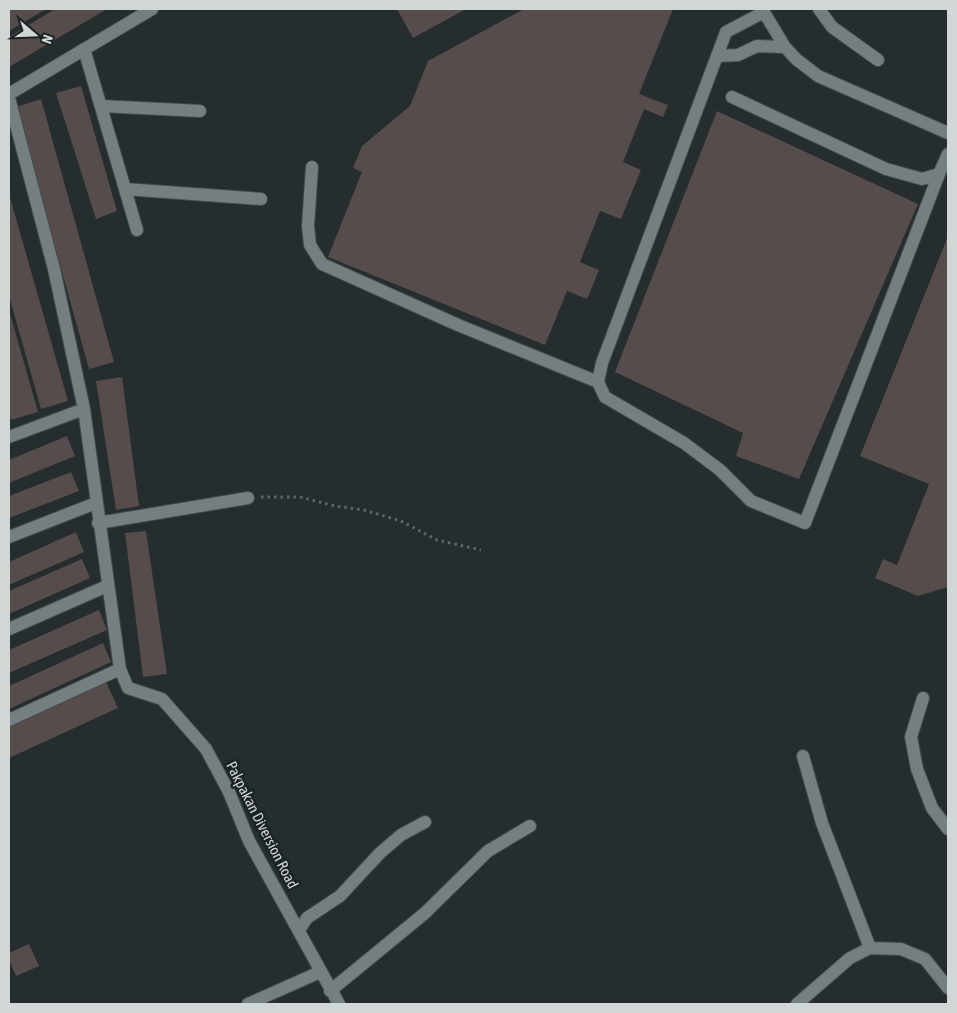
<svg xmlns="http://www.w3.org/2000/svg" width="957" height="1013" viewBox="0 0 957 1013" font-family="'Asap Condensed',sans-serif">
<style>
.building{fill:#554c4b}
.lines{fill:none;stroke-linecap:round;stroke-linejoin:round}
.minor-casing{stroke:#454b4d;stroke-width:14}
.path{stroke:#5f6668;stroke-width:3;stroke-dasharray:2.5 4;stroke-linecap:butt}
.minor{stroke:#757e80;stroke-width:12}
.labels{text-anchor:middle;stroke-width:5;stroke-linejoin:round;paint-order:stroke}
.street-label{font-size:15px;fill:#d1d6d7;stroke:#1c2325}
</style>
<rect width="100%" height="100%" fill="#252d2f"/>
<!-- building -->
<path class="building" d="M9 9H46L9 31Z
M55 9H107L9 67V37Z
M397 9H466L413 38Z
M524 9H673L639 94 668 105 663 117 644 109 623 162 641 170 621 219 600 211 580 262 599 270 587 299 567 291 545 345 328 257 362 172 353 168 362 146 410 106 428 61Z
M81 86 117 211 96 219 56 93Z
M41 99 114 362 89 369 16 107Z
M717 111 918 204 799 479 736 456 743 433 615 372Z
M9 194 68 401 41 409 9 296Z
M948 236V587L918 596 875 578 883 559 897 565 929 484 860 456Z
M9 310 38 412 11 420 9 412Z
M122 377 139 506 116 510 96 381Z
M67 436 75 456 9 483V460Z
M71 472 79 491 9 518V496Z
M146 531 167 674 143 677 125 533Z
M76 532 84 552 9 585V562Z
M82 559 90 578 9 614V591Z
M99 610 107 630 9 673V650Z
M103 643 111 662 9 709V686Z
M106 682 118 708 9 758V727Z
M29 944 39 966 16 976 9 960V953Z"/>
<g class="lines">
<!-- minor casing -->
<g class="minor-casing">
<path id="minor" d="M762 9 785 47 796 59 818 76 948 133
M819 9 832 27 878 60
M764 12 726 32 602 363 598 382 605 397 684 443 720 470 751 501 805 523 939 174
M84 49 137 230
M718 56 738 55 757 46 785 47
M9 94 152 9
M732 97 886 169 922 179 939 174 948 154
M9 98 54 269 84 409 120 669 128 688 162 699 206 749 229 792 249 841 339 1004
M101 106 200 111
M312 167 308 226 310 245 322 264 458 325 598 382
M125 189 261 199
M9 437 84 409
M98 523 248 498
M9 537 96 503
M9 629 107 586
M923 698 911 737 917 769 932 808 948 829
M9 720 120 669
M803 756 822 823 870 948
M299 930 307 918 340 896 380 853 401 835 425 822
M330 991 425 913 488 851 530 826
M248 1004 320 972
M797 1004 850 958 870 948 901 949 925 959 948 988"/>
</g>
<!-- path -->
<path class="path" d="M261 497H300L335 506 364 510 401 521 437 540 481 550"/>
<!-- minor -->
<use href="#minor" class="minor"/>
</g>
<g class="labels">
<!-- street labels -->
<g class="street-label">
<text transform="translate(262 825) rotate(63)" y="5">Pakpakan Diversion Road</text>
</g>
</g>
<!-- border -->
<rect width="957" height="1013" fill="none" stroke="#d1d6d7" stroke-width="20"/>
<!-- north arrow -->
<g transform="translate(35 35) rotate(109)" stroke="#1c2325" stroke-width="4" paint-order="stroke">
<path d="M0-4L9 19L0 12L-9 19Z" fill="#d1d6d7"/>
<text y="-8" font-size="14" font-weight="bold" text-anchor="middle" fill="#d1d6d7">N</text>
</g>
</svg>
